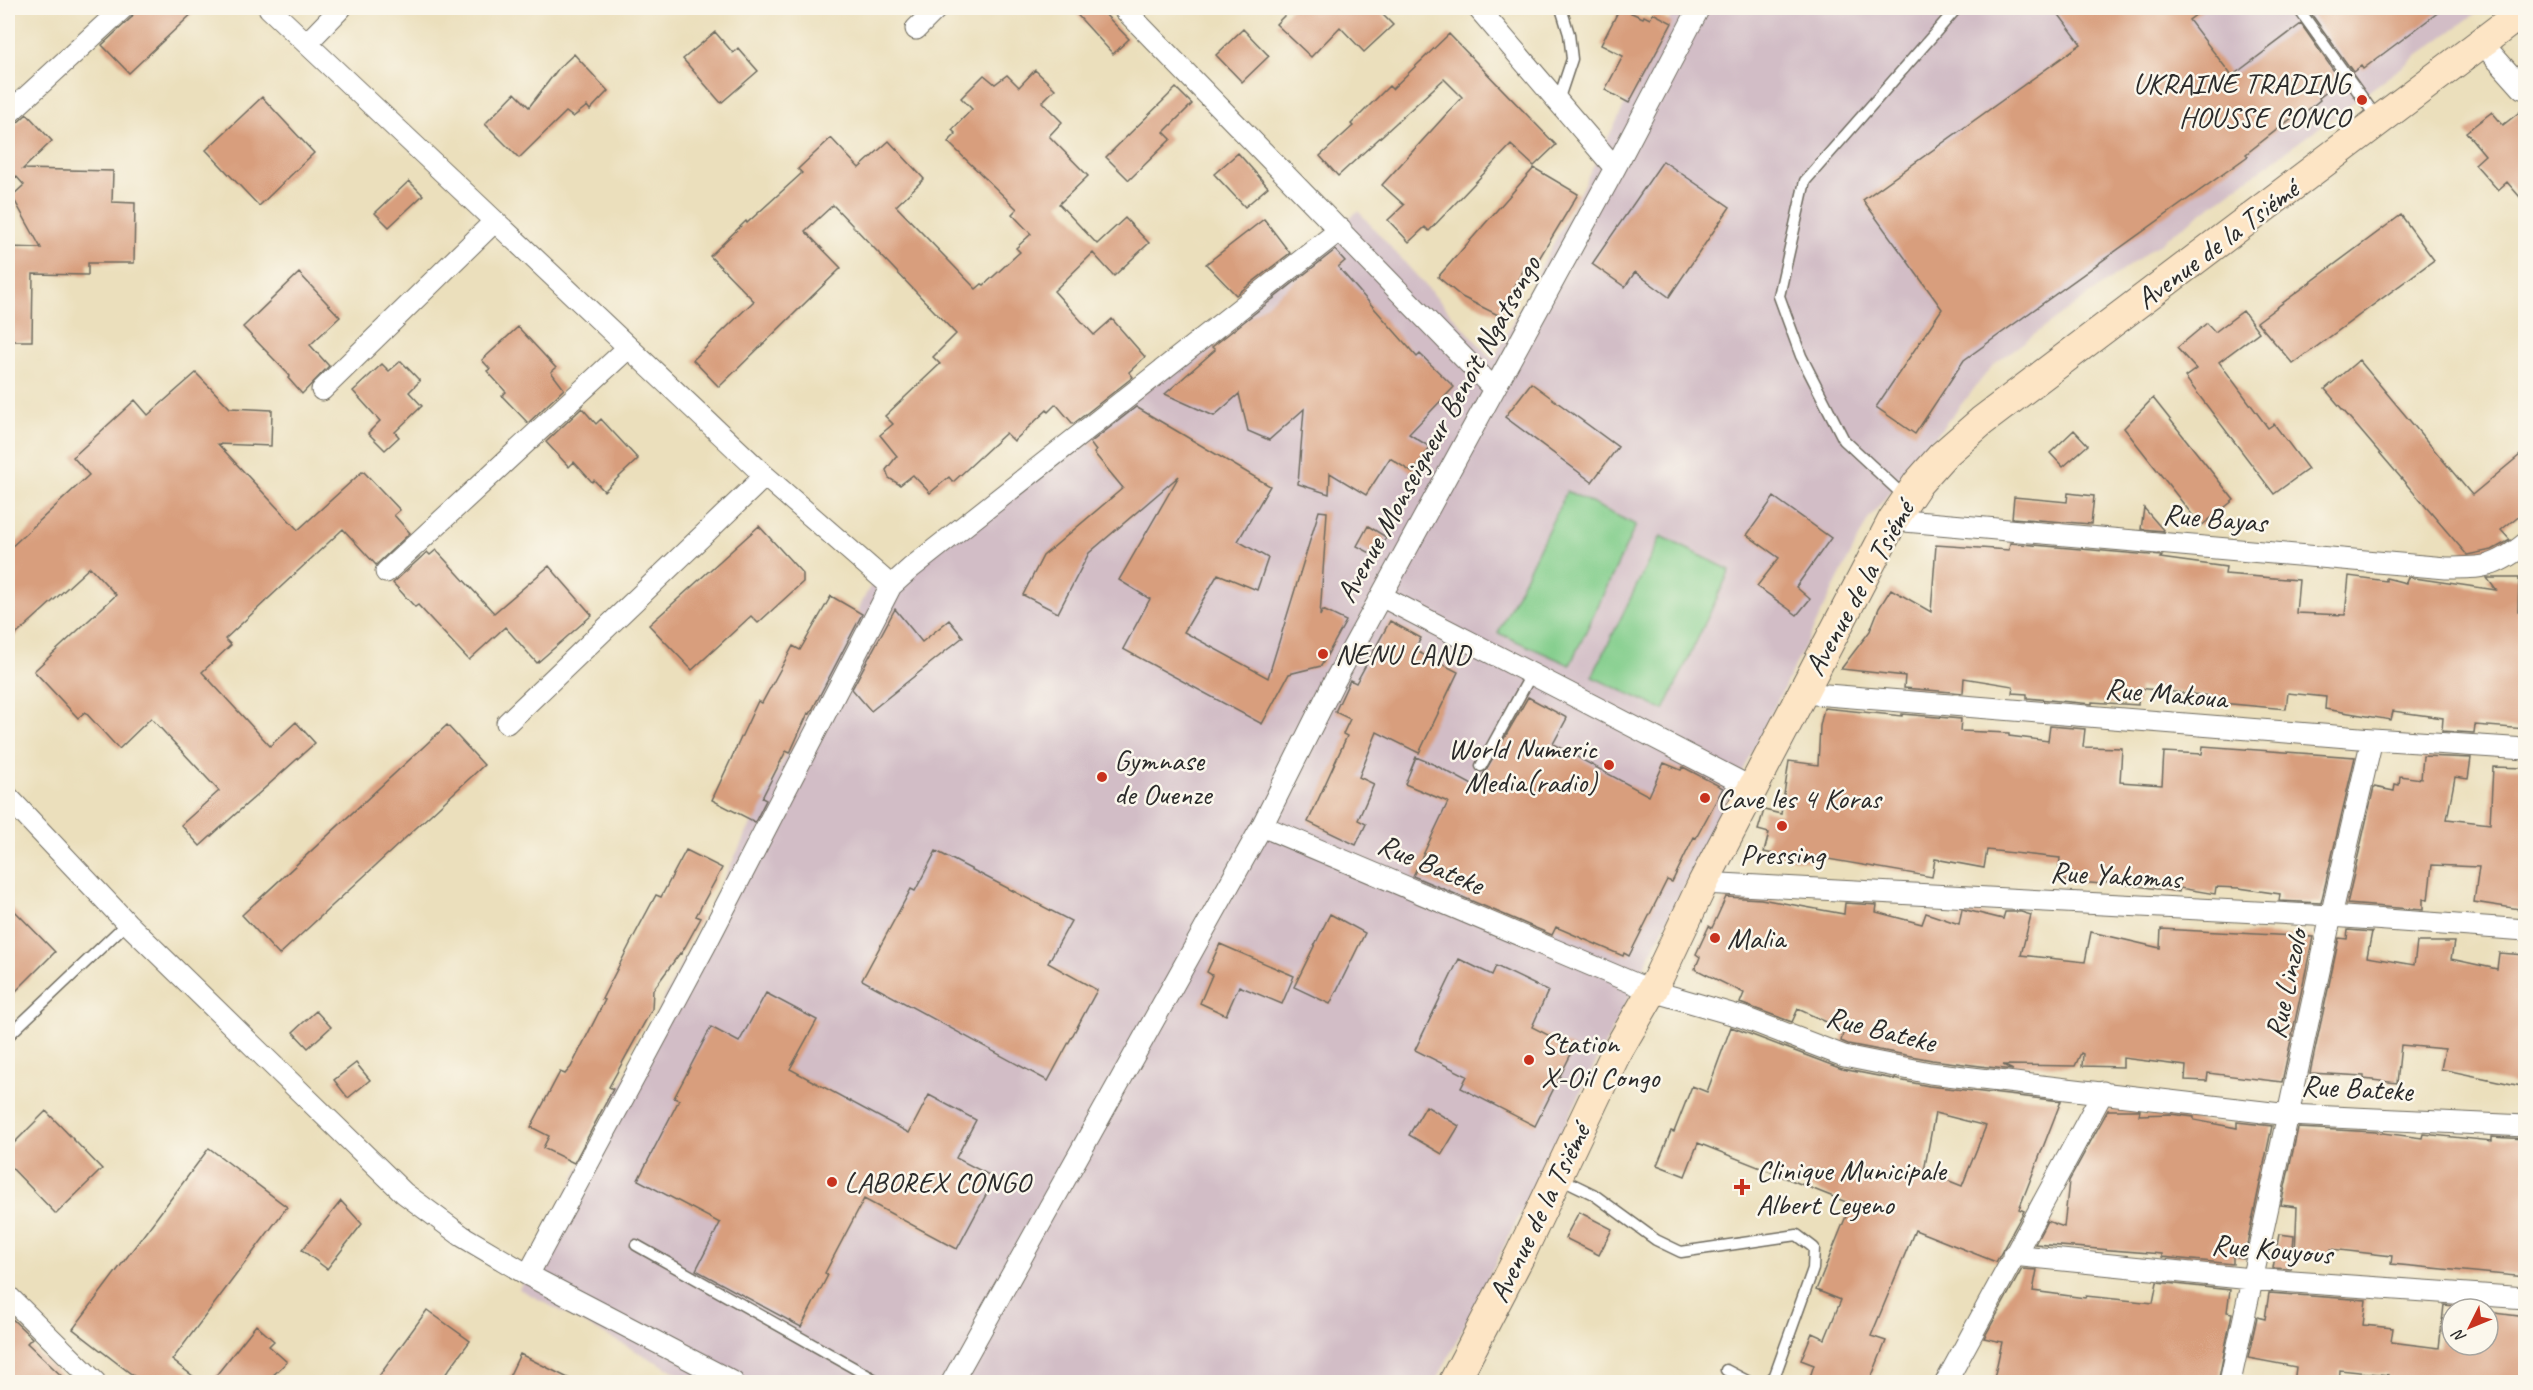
<svg xmlns="http://www.w3.org/2000/svg" width="2533" height="1390" viewBox="0 0 2533 1390" font-family="Caveat,sans-serif">
<style>
.industrial{fill:#d2bdc6}
.green{fill:#83ce8c;stroke:#577c5c;stroke-width:1.5}
.building{fill:#d89e7d;fill-rule:evenodd}
.lines{fill:none;stroke-linecap:round;stroke-linejoin:round}
.lane-casing{stroke:#6e6a5e;stroke-width:13}
.street-casing{stroke:#6e6a5e;stroke-width:23}
.secondary-casing{stroke:#6e6a5e;stroke-width:32}
.lane{stroke:#fff;stroke-width:10}
.street{stroke:#fff;stroke-width:21}
.secondary{stroke:#fde5c5;stroke-width:30}
.poi-dot{fill:#c8321e;stroke:#fbf7ec;stroke-width:2}
.labels{text-anchor:middle;stroke-width:5;stroke-linejoin:round;paint-order:stroke}
.poi-label{font-size:30px;fill:#2b2b2b;stroke:#fbf7ec;text-anchor:start}
.street-label{font-size:30px;fill:#2b2b2b;stroke:#fbf7ec}
</style>
<rect width="100%" height="100%" fill="#fbf7ec"/>
<filter id="ink" filterUnits="userSpaceOnUse"><feTurbulence type="fractalNoise" baseFrequency=".0167" numOctaves="2"/><feDisplacementMap in="SourceGraphic" scale="12" xChannelSelector="R" yChannelSelector="G"/><feConvolveMatrix kernelMatrix="1 2 1 2 8 2 1 2 1" color-interpolation-filters="sRGB"/></filter>
<filter id="wash" filterUnits="userSpaceOnUse"><feTurbulence type="fractalNoise" baseFrequency=".008" numOctaves="4" result="noise"/><feDisplacementMap in="SourceGraphic" scale="24" xChannelSelector="R" yChannelSelector="G"/><feGaussianBlur stdDeviation="1.35" result="paint"/><feColorMatrix in="noise" values="0 0 0 0 0 0 0 0 0 0 0 0 0 0 0 0 0 1.4 0 .05"/><feComposite in="paint" operator="in"/></filter>
<g filter="url(#wash)">
<rect width="100%" height="100%" fill="#ebdfbc"/>
<!-- industrial -->
<path class="industrial" d="M1675 8H2483L1994 364 1869 518 1436 1382H694L519 1289 869 588 1358 211 1493 360Z"/>
<!-- green -->
<path class="green" d="M1567 491 1636 525 1570 665 1498 633Z
M1661 536 1730 570 1664 710 1592 677Z"/>
<g id="blocks">
<!-- building -->
<path class="building" d="M135 8H198L129 73 102 45 132 17Z
M1071 8H1099L1129 39 1113 54Z
M1292 8H1376L1393 25 1364 52 1340 27 1311 57 1276 24Z
M1620 8 1643 18 1644 16 1650 19 1653 13 1672 23 1629 103 1605 90 1623 56 1601 45Z
M2054 8H2205L2189 20 2232 76 2301 24 2341 81 2319 98 2320 100 2304 113 2302 110 2246 154 2248 156 1964 360 1915 434 1876 407 1942 309 1863 200 2081 44Z
M2323 8H2444L2363 69 2361 66 2353 72 2312 15Z
M1243 29 1269 56 1242 82 1216 55Z
M715 32 733 53 738 48 758 71 721 103 683 59Z
M1449 34 1556 145 1534 166 1511 145 1429 231 1425 227 1409 242 1388 220 1404 205 1382 185 1462 97 1444 79 1338 176 1320 156 1353 126 1351 124 1389 86 1392 89Z
M574 54 608 91 590 110 587 106 573 117 566 112 519 158 485 124 515 93 529 107 558 69Z
M1035 70 1055 89 1042 102 1062 122 1049 136 1088 176 1059 204 1097 244 1125 218 1149 243 1114 276 1093 253 1054 291 1094 335 1112 319 1145 357 1129 372 1133 377 1073 424 1056 404 1048 412 1047 410 1014 441 1006 433 953 482 949 477 930 493 913 475 900 485 889 478 886 470 897 456 880 435 893 424 885 416 940 364 933 357 956 334 833 205 805 231 841 268 719 387 693 360 754 301 710 256 746 221 747 223 802 173 798 169 831 138 859 168 889 141 924 179 896 206 976 289 982 284 984 285 1020 252 1016 248 1031 234 1012 214 1017 209 948 142 956 134 952 130 972 109 961 98 984 75 995 84 1007 75 1019 87Z
M1176 88 1192 104 1164 132 1171 139 1129 180 1106 157Z
M262 97 314 153 259 206 206 150Z
M2526 107V204L2507 182 2498 190 2475 164 2485 155 2466 132 2492 112 2503 125Z
M27 114 52 141 23 169 113 171 112 202 135 203 134 263H88V275L33 274 32 341H8V247L41 248 12 196 24 185 16 176 8 183V126L16 124Z
M1238 153 1268 187 1245 207 1214 174Z
M1663 161 1730 207 1669 297 1635 272 1625 287 1592 264Z
M1534 168 1578 194 1531 272 1524 268 1500 316 1462 297 1438 277Z
M409 181 423 195 389 227 375 213Z
M2401 215 2434 260 2293 364 2257 322Z
M1264 219 1290 253 1236 295 1206 264Z
M1335 250 1345 261 1338 267 1417 357 1420 354 1454 387 1409 434 1430 447 1413 473 1390 458 1366 495 1330 473 1329 494 1298 484 1304 409 1269 440 1248 431 1239 394 1214 416 1165 394 1215 350 1212 347Z
M299 273 340 317 310 345 329 366 302 394 288 378 290 376 243 327Z
M2243 311 2259 332 2219 362 2268 428 2274 424 2308 469 2274 494 2185 377 2196 369 2177 348 2207 323 2215 332Z
M518 327 556 368 551 372 564 389 528 423 502 396 506 392 487 371 490 369 482 360Z
M2359 360 2472 495 2526 450V510L2501 530 2510 540 2492 550 2467 555 2325 389Z
M401 361 420 381 409 392 422 406 395 432 399 437 385 450 368 433 380 421 353 391 382 364 389 371Z
M196 373 230 408 272 410 271 446 218 444 298 530 363 471 400 510 394 515 410 533 376 565 343 529 225 639 231 645 202 672 270 746 296 722 315 743 200 846 181 825 219 791 151 718 119 749 85 712 78 718 34 671 116 595 90 567 8 642V550L89 475 73 457 135 400 148 415Z
M1531 383 1618 447 1592 482 1505 417Z
M2153 398 2234 500 2201 526 2124 428Z
M1136 407 1270 486 1238 541 1268 558 1257 590 1218 574 1184 632 1268 678 1319 511 1327 512 1320 616 1323 610 1346 621 1321 666 1289 674 1262 724 1123 649 1150 599 1119 580 1179 476 1089 553 1058 613 1023 595 1043 556 1123 488 1094 453 1096 451 1090 443Z
M582 408 596 424 601 419 638 459 604 491 594 480 592 482 574 462 569 467 546 442Z
M2074 430 2088 445 2063 467 2050 453Z
M2068 493 2094 496 2091 524 2012 518 2014 497 2067 502Z
M1774 497 1831 538 1796 587 1810 599 1797 615 1757 586 1779 558 1747 535Z
M2144 508 2164 531 2141 529Z
M759 526 803 574V582L758 623 751 616 692 670 649 625Z
M1368 526 1386 537 1376 556 1357 546Z
M2010 543 2162 556 2160 558 2226 567 2225 574 2299 580 2296 613 2345 615 2349 576 2386 581V578L2406 583 2408 577 2421 579 2496 590 2487 578H2519L2518 612H2526V729L2475 725 2474 733 2442 731 2443 718 2393 711 2391 720 2325 709 2326 697 2288 693 2286 709 2210 702V696L2139 688 2138 705 2092 702V704L2027 698V694L2012 693 2013 686 1964 678 1963 693 1904 688 1905 676 1841 669 1870 631 1879 608 1891 589 1931 612 1936 545 2009 550Z
M436 550 494 613 549 566 592 615 537 663 505 627 469 660 418 605 415 607 393 583 427 552 430 555Z
M831 596 862 614 810 714 808 713 790 753 786 751 762 798 766 800 755 822 712 800 758 701 762 703 793 646 800 650Z
M895 609 922 642 949 620 963 637 871 711 852 689Z
M1390 621 1421 638 1414 650 1458 672 1419 753 1377 732 1359 777 1374 784 1358 820 1366 824 1356 845 1308 822 1347 736 1343 734 1350 719 1335 712 1350 680 1356 683Z
M1528 697 1567 718 1553 744 1649 796 1664 763 1681 770 1683 767 1723 788 1696 838 1694 837 1672 882 1667 880 1629 956 1624 953 1623 956 1556 927 1552 935 1413 876 1448 802 1405 784 1416 757 1435 765 1476 787Z
M1824 708 1902 716V714L1961 719 1960 731 2009 733V736L2048 741 2050 726 2085 729 2083 747 2122 748 2120 782 2162 785 2164 752 2202 754 2203 746 2355 757 2321 903 2279 901 2280 894 2239 888 2216 887 2215 894 2180 888 2179 892 2101 881V884L2058 880 2060 858 1987 850 1984 868 1935 859 1932 877 1811 856 1809 862 1764 852 1769 833 1758 830 1764 810 1781 814 1789 761 1818 765 1820 726Z
M447 725 484 765 279 955 242 915Z
M2423 756 2471 758 2468 779 2455 777 2447 819 2490 824 2493 767 2526 768V910L2474 902 2479 867 2432 865 2428 900 2423 899V910L2347 904 2374 787 2394 791 2395 784 2399 785 2400 776 2421 779Z
M686 850 722 868 696 916 701 918 681 954 680 953 653 990 652 1009 609 1087 613 1089 574 1163 543 1148 549 1136 531 1127 560 1072 565 1074 571 1067 605 1000 602 999 633 938 656 895 661 897Z
M936 851 1071 921 1048 963 1097 990 1048 1081 862 980 911 889 915 891Z
M1726 897 1761 899 1844 914 1845 903 1877 905 1876 912 1922 924 1926 913 1959 924 1962 909 2003 919 2005 912H2021L2031 915 2021 955 2085 962 2091 932 2160 948 2161 929 2313 937 2282 1082 2208 1073 2207 1081 2185 1080 2186 1066 2123 1058V1067L2082 1066 2083 1054 2081 1053 2075 1066 2003 1065 2013 1070 1932 1060 1848 1044 1841 1041 1844 1030 1798 1009 1792 1022 1740 1003 1744 993 1695 969 1700 957 1696 954 1709 926 1712 928Z
M8 904 55 952 8 999Z
M1330 914 1365 933 1330 1004 1294 987Z
M2348 930 2372 932 2367 957 2414 965 2417 942H2454L2451 959 2497 969 2499 953 2526 955V1087L2441 1069 2445 1049 2401 1045 2397 1083 2364 1079V1076L2310 1073 2339 938 2347 939Z
M1220 944 1294 976 1282 1004 1239 986 1226 1015 1200 1003 1212 975 1207 972Z
M1459 959 1492 975 1496 966 1548 991 1532 1027 1574 1048 1535 1126 1461 1088 1467 1076 1415 1050Z
M766 993 817 1020 790 1069 909 1133 929 1095 976 1120 956 1158 995 1178 957 1249 864 1199 825 1273 828 1275 801 1327 696 1270 720 1223 638 1180 679 1100 674 1098 711 1027 739 1042Z
M316 1011 331 1027 308 1048 293 1032Z
M1731 1027 1842 1069 1929 1086 2061 1101 2019 1209 2024 1211 1996 1262 1915 1230 1871 1336 1886 1341 1869 1383H1808L1814 1365 1801 1360 1812 1333 1825 1339 1841 1300 1816 1290 1851 1204 1698 1143 1685 1176 1657 1165 1671 1131 1674 1132 1692 1086 1707 1092ZM1935 1113 1986 1126 1962 1186 1924 1171Z
M356 1063 370 1080 348 1098 334 1080Z
M1426 1106 1459 1126 1442 1154 1409 1135Z
M2108 1110H2140L2139 1115 2170 1114 2194 1117V1120L2237 1128V1122L2272 1126 2244 1259 2233 1257V1264L2162 1257V1254L2035 1244 2047 1221 2064 1227 2069 1181Z
M46 1111 102 1169 56 1214 8 1164V1149Z
M2298 1128 2375 1132 2422 1138 2423 1134 2492 1141V1137L2526 1139V1277L2391 1264 2392 1256 2331 1249V1255L2295 1254 2297 1207 2281 1205Z
M209 1148 287 1207 172 1360 202 1383H143L73 1329Z
M341 1201 362 1224 327 1269 302 1250Z
M1579 1212 1612 1229 1599 1255 1565 1238Z
M2279 1234 2294 1236 2291 1269 2273 1268Z
M2022 1269 2037 1270 2033 1291 2085 1298 2086 1296 2153 1303 2157 1282 2230 1290 2227 1312 2232 1313 2218 1383H1993L2002 1342 1984 1338Z
M2269 1293 2366 1300 2363 1325 2393 1328 2391 1342 2439 1348 2444 1305 2469 1307V1309H2452V1345H2488V1312L2526 1317V1383H2386L2388 1375 2340 1370 2339 1383H2294L2296 1367 2248 1358 2257 1317 2265 1319Z
M427 1310 470 1341 439 1383H374Z
M8 1315 32 1338 27 1343 69 1383H8Z
M256 1325 274 1341 269 1346 287 1362 265 1383H210Z
M520 1354 578 1383H506Z"/>
</g>
</g>
<g filter="url(#ink)">
<use href="#blocks" fill-opacity="0" stroke="#6e6a5e" stroke-width="1.5"/>
<g class="lines">
<!-- lane casing -->
<g class="lane-casing">
<path id="lane" d="M2298 8 2377 118
M1558 101 1572 59 1569 34 1561 8
M1905 497 1844 440 1801 356 1779 296 1805 181 1957 8
M1481 766 1531 675
M8 1036 127 923
M1558 1177 1593 1194 1656 1240 1681 1252 1797 1235 1814 1248 1813 1269 1775 1375 1768 1382
M636 1245 879 1382
M1726 1370 1749 1382"/>
</g>
<!-- street casing -->
<g class="street-casing">
<path id="street" d="M269 8 765 476 891 586
M1123 8 1494 389
M1478 8 1615 168
M916 29 937 8
M2481 42 2522 88 2526 89
M307 43 341 8
M8 114 123 8
M322 390 495 221
M1893 520 2446 568C2484 568 2495 568 2526 543
M386 572 628 348
M1381 596 1752 788
M1802 693 2372 739 2526 749
M507 723 765 476
M8 797 127 923 404 1193 462 1236 528 1275 733 1382
M1262 826 1652 991 1742 1017 1844 1056 1930 1073 2289 1115 2526 1126
M1703 883 2331 916 2526 930
M2013 1255 2251 1279 2526 1298
M528 1275 706 944 891 586 911 568 1341 229
M8 1296 95 1382
M952 1382 1262 826 1333 684 1615 168 1699 8
M1946 1382 2103 1092
M2230 1382 2331 916 2372 739"/>
</g>
<!-- secondary casing -->
<g class="secondary-casing">
<path id="secondary" d="M1454 1382 1520 1255 1615 1055 1652 991 1703 883 1893 520 1918 483 1942 456 1982 421 2526 9"/>
</g>
<!-- lane -->
<use href="#lane" class="lane"/>
<!-- street -->
<use href="#street" class="street"/>
<!-- secondary -->
<use href="#secondary" class="secondary"/>
</g>
</g>
<!-- markers -->
<g class="poi-dot">
<circle cx="2362" cy="100" r="6"/>
<circle cx="1323" cy="654" r="6"/>
<circle cx="1609" cy="765" r="6"/>
<circle cx="1102" cy="777" r="6"/>
<circle cx="1705" cy="798" r="6"/>
<circle cx="1782" cy="826" r="6"/>
<circle cx="1715" cy="938" r="6"/>
<circle cx="1529" cy="1060" r="6"/>
<circle cx="832" cy="1182" r="6"/>
<path d="M1739 1178h6v6h6v6h-6v6h-6v-6h-6v-6h6z"/>
</g>
<g class="labels">
<!-- poi labels -->
<g class="poi-label">
<text x="2350" y="93" text-anchor="end">UKRAINE TRADING<tspan x="2350" dy="34">HOUSSE CONCO</tspan></text>
<text x="1335" y="664">NENU LAND</text>
<text x="1597" y="758" text-anchor="end">World Numeric<tspan x="1597" dy="34">Media(radio)</tspan></text>
<text x="1114" y="770">Gymnase<tspan x="1114" dy="34">de Ouenze</tspan></text>
<text x="1717" y="808">Cave les 4 Koras</text>
<text x="1782" y="864" text-anchor="middle">Pressing</text>
<text x="1727" y="948">Malia</text>
<text x="1541" y="1053">Station<tspan x="1541" dy="34">X-Oil Congo</tspan></text>
<text x="1756" y="1180">Clinique Municipale<tspan x="1756" dy="34">Albert Leyeno</tspan></text>
<text x="844" y="1192">LABOREX CONGO</text>
</g>
<!-- street labels -->
<g class="street-label">
<text transform="translate(2217 244) rotate(-37)" y="10">Avenue de la Tsiémé</text>
<text transform="translate(1438 429) rotate(-61)" y="10">Avenue Monseigneur Benoît Ngatsongo</text>
<text transform="translate(2215 518) rotate(5)" y="10">Rue Bayas</text>
<text transform="translate(1859 588) rotate(-61)" y="10">Avenue de la Tsiémé</text>
<text transform="translate(2166 693) rotate(5)" y="10">Rue Makoua</text>
<text transform="translate(1431 864) rotate(23)" y="10">Rue Bateke</text>
<text transform="translate(2116 875) rotate(3)" y="10">Rue Yakomas</text>
<text transform="translate(2286 984) rotate(-78)" y="10">Rue Linzolo</text>
<text transform="translate(1881 1029) rotate(14)" y="10">Rue Bateke</text>
<text transform="translate(2357 1088) rotate(3)" y="10">Rue Bateke</text>
<text transform="translate(1539 1213) rotate(-64)" y="10">Avenue de la Tsiémé</text>
<text transform="translate(2272 1249) rotate(5)" y="10">Rue Kouyous</text>
</g>
</g>
<!-- margin -->
<rect width="2533" height="1390" fill="none" stroke="#fbf7ec" stroke-width="30"/>
<!-- north arrow -->
<g transform="translate(2470 1327) rotate(227)"><circle r="28" fill="#fbf7ec" stroke="#a8a59f" stroke-width="1.5"/>
<path d="M0-4.5L10 22L0 15L-10 22Z" fill="#c8321e"/>
<text y="-9" font-size="16" font-weight="bold" text-anchor="middle" fill="#2b2b2b">N</text>
</g>
</svg>
